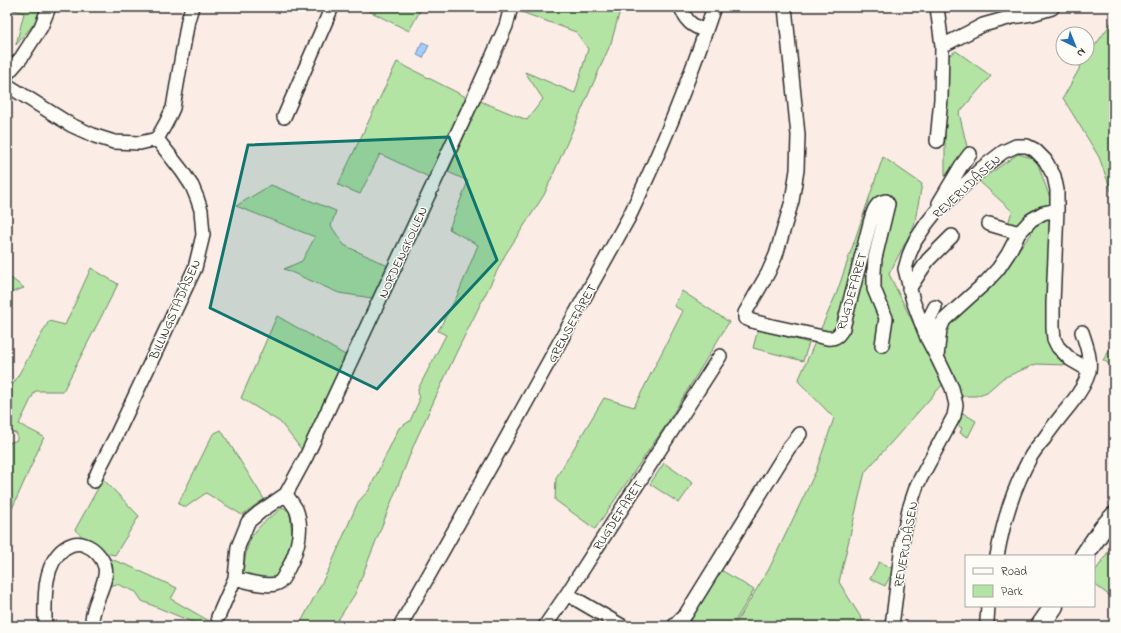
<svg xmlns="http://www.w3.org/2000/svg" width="1121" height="633" viewBox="0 0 1121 633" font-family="'Indie Flower',sans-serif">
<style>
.green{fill:#b3e4a4;stroke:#6f8868}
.water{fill:#a1cefc;stroke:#728da8}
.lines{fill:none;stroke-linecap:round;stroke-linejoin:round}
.street-casing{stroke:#2b2b2b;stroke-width:16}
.secondary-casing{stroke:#2b2b2b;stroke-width:21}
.street{stroke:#fdfcf7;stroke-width:13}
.secondary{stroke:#fdfcf7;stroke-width:18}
.marked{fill:#0f766e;fill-opacity:0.2;stroke:#0f766e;stroke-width:3;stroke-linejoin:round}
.labels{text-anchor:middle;stroke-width:3;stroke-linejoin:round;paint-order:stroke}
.street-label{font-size:13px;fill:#2b2b2b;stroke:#fdfcf7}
</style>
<rect width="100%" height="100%" fill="#fbece6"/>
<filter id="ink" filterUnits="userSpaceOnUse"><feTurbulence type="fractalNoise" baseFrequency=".025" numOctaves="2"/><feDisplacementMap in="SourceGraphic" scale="8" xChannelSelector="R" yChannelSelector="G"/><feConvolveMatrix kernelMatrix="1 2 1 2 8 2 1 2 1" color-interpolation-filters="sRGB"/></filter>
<g filter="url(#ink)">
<!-- green -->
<path class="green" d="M7 7H40L42 14 16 45 24 13 7 8Z
M361 7H422L409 31Z
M516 7H621L611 43 544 195 505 255 456 353 415 442 355 594 334 626H299L330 567 358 502 369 490 399 428 410 421 419 401 418 389 446 335 438 331 458 294 478 245 449 229 468 181 448 172 480 101 527 120 543 99 525 72 575 93 588 49 576 32 516 10Z
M1114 11V199L1099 157 1063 98 1083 62 1112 22Z
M956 51 991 76 959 113 968 151 945 176V58Z
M397 62 468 98 431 178 380 154 360 194 338 185Z
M1018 154 1036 159 1050 198 1046 326 1057 357 1066 365 1036 364 1003 378 987 392 976 396H961L945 363 944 331 951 320 1009 262 1032 233 1008 224 1012 211 979 181Z
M883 157 922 184 914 226 889 274 943 384 865 472 839 582 866 626H734L769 569 816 471 834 418 798 381 837 292Z
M271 185 336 211 331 226 344 245 388 266 372 298 339 293 284 269 302 261 315 237 236 206Z
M91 268 118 284 63 391H35L19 424 44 437 7 520V444L17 440V434L7 429V395L49 321 65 325Z
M7 275 24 288 7 294Z
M682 291 729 322 666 425 595 529 555 500 556 478 604 398 634 407 683 311 674 306Z
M277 316 347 356 302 450 280 422 241 398Z
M758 329 809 343 803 361 753 348Z
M1114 344V367L1103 360Z
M961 412 976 421 968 437 960 433 962 428 955 424Z
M221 430 264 499 242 515 206 493 186 507 178 504 213 434Z
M664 463 693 483 679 503 650 484Z
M103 479 139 516 115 555 100 552 75 530Z
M283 507 290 512 292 535 289 555 280 575 268 584 242 577C245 563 245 544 255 532 262 522 274 515 283 507Z
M1114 543V599L1094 584V573Z
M108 558 129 566 177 588 171 599 211 622 210 626H202L142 601 136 592 117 584 106 587Z
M879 562 894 569 885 586 870 579Z
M721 570 754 590 732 626H693L689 623Z"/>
<!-- water -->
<path class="water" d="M422 42 429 45 423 58 417 55Z"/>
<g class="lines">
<!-- street casing -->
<g class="street-casing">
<path id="street" d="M681 7C686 22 692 26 706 31
M785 7 798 135 797 170 792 201 776 255 768 273 745 313V318L752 321 772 326 827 338C836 339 839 335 843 328L870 223C873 213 875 202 886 201L888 204 875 258 874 272V289L886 318 882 345
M942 46 983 25 1012 17 1032 14 1052 8
M7 74 21 58 41 27 49 7
M7 85 71 125 95 136 114 142 140 143 157 139 166 123 173 108 188 20 192 7
M284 117 332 7
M937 141 941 99 942 46 937 7
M939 203 961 166 970 154
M989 224 1019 233
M909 289 928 260 952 236
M927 338 930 332V317L935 307
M937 357 940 329 944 320 986 282 998 269 1008 254 1019 233 1031 220 1043 213 1057 210
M94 481 100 467 116 436 195 268 203 235 201 210 197 198 192 186 182 171 157 139
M997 556C1004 519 1013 489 1031 456 1035 450 1039 444 1044 439 1052 427 1061 416 1070 405 1078 395 1086 384 1089 371 1091 357 1086 344 1082 332
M235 578C246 581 270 589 280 582 284 578 288 568 291 563 298 547 303 526 296 509 293 504 289 499 286 494
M567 594 622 626
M218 617 235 578 238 547 248 522 260 512 286 494 306 457 476 93 506 26 511 7
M45 626C45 602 42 564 65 548 71 544 78 542 85 545 94 548 103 558 105 567 109 582 90 606 92 626
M400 626 502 446 629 217C662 149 690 78 714 7
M545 626 567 594 720 356
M674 626 686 614 788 449 800 434
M892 626 903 537 909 509 917 485 954 416 956 405 952 388 937 357 927 338 913 301 905 269 909 255 915 241 927 223 935 213 982 168 1003 152 1016 146H1027L1035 150 1045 160 1054 176 1057 190V210L1053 303V328L1054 339 1058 347 1070 359 1089 370
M987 626V621L988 606"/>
</g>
<!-- secondary casing -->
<g class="secondary-casing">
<path id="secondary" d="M1084 556 1103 528 1114 516
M1040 626 1054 606"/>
</g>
<!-- street -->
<use href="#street" class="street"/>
<!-- secondary -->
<use href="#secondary" class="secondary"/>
</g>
</g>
<!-- marked area -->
<path class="marked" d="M449 137 497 260 377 389 210 308 248 145Z"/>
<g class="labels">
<!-- street labels -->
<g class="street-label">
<text transform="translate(966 186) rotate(-43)" y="5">REVERUDÅSEN</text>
<text transform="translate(402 252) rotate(-65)" y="5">NORDENGKOLLEN</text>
<text transform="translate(851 291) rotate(-74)" y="5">RUGDEFARET</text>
<text transform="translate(174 309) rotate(-66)" y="5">BILLINGSTADÅSEN</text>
<text transform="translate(571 323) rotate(-61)" y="5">GRENSEFARET</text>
<text transform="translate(617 515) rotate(-57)" y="5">RUGDEFARET</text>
<text transform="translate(905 544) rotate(-80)" y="5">REVERUDÅSEN</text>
</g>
</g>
<!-- margin -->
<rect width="1121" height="633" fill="none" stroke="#fdfcf7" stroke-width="24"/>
<rect x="12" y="12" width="1097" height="609" fill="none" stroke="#2b2b2b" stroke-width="1.5" filter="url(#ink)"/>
<!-- legend -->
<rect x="965" y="555" width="130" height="52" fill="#fdfcf7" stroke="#a9a8a5"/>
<rect x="973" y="568" width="20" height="6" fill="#fdfcf7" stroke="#a9a8a5"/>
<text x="1001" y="575" font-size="12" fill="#2b2b2b">Road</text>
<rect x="973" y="585" width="20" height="12" fill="#b3e4a4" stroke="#a9a8a5"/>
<text x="1001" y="595" font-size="12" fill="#2b2b2b">Park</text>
<!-- north arrow -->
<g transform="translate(1075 46) rotate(137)"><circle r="19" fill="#fdfcf7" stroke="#a9a8a5"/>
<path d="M0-3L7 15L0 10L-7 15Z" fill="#1f6fb2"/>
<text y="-6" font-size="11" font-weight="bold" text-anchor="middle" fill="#2b2b2b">N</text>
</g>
</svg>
